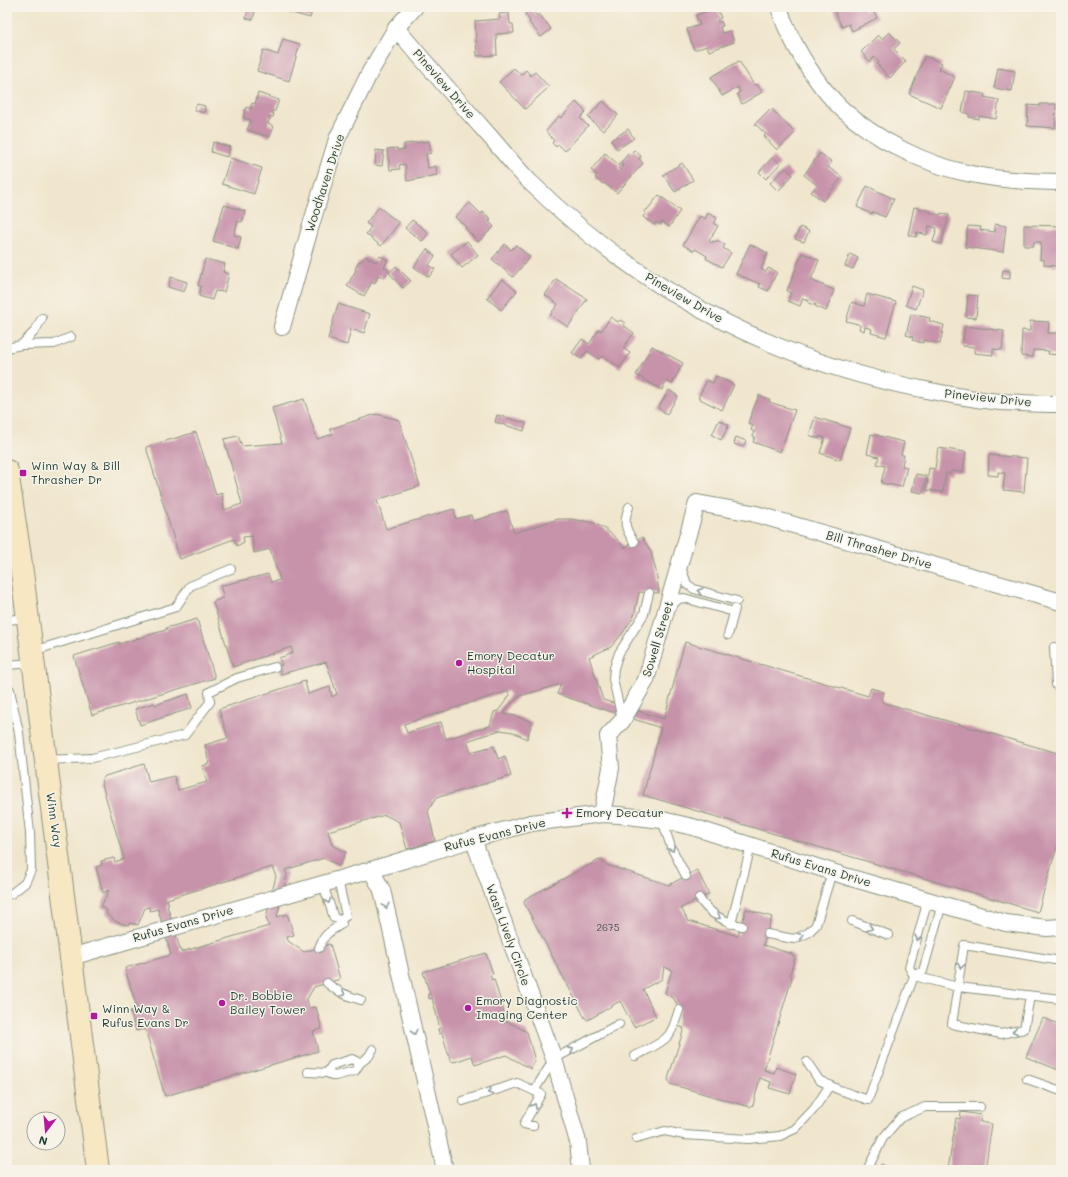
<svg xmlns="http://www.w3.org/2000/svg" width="1068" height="1177" viewBox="0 0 1068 1177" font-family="Mali,sans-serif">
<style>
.building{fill:#c793aa;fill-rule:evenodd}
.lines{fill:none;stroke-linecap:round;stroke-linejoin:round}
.lane-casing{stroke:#889280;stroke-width:10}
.street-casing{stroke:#889280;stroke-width:18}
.secondary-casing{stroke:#889280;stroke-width:24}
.lane{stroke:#fff;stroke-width:8}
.street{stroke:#fff;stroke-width:16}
.secondary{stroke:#f7e8c3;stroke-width:22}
.oneway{stroke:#8f9e9a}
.poi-dot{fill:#b5179e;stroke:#f7f3e8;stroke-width:1.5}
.labels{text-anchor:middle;stroke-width:3;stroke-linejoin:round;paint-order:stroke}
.number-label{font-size:10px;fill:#495252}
.street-label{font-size:12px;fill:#1f3d34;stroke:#f7f3e8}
.poi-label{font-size:12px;fill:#1f3d34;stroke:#f7f3e8;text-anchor:start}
</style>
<rect width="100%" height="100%" fill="#f7f3e8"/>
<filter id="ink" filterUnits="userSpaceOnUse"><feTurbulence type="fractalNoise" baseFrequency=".025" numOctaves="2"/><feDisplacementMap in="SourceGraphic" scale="8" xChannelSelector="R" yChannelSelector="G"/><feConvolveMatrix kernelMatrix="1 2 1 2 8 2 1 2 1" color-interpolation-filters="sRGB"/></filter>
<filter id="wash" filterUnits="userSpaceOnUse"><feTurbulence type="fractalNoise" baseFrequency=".012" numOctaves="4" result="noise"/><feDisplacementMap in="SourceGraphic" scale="16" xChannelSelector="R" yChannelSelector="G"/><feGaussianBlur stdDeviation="0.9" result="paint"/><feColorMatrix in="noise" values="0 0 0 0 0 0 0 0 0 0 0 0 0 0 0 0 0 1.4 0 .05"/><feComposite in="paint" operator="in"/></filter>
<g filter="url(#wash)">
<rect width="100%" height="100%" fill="#f0e6cd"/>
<g id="blocks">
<!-- building -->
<path class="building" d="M278 7H313L310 18 278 9Z
M835 7H863L865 11 871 7 877 18 852 31 849 24 842 27 833 8Z
M717 8 721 18 717 20 718 22 721 21 723 26 720 27 722 33 730 31 734 42 709 51 707 46 694 50 687 29 700 25 696 15Z
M248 9 255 11 253 20 246 18Z
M531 9 537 16 539 14 551 29 541 37 529 22 530 21 525 14Z
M509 13 510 24H513L514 33 496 34 497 55 477 56 475 21 500 19 499 14Z
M889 32 900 43 894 49 906 61 890 78 877 64 879 62 874 57 870 62 861 52 878 35 882 39Z
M283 39 300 44 289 81 257 71 263 50 278 55Z
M925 56 942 63 939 69 955 77 941 108 909 94Z
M739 61 754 85 757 84 762 92 742 104 737 94 740 92 738 87 722 96 711 77Z
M514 68 521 75 526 70 531 76 535 72 549 87 525 109 499 82Z
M998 68 1015 71 1012 91 994 88Z
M1059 74 1061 75V95H1058Z
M966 91 985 94 984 97 999 100 996 119 979 116V119L969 117V114L962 112Z
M258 93 279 100 275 111H272V113L274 114 273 117 270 116 268 124 273 126 270 137 247 130 251 120 243 118 246 107 251 109 252 103 255 104Z
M603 101 618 115 603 131 588 117Z
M576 102 586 112 580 118 588 126 565 151 558 144 556 147 552 143 554 141 546 131 559 116 561 118Z
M197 104 205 106 204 113 194 110Z
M1040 104H1056L1055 128 1027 126 1028 105 1040 106Z
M771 108 795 133 777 150 764 136 766 134 755 124Z
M628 129 634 138 617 149 611 140Z
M429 141 431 153 426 154 428 168 436 166 437 175 407 181 405 164 399 165 400 169 390 170 387 149 397 148V150L405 149 404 144Z
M213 142 230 147 227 157 211 152Z
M376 150 384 151 382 166 375 165Z
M634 150 641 156 639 159 643 163 617 193 604 183 603 184 595 178 597 175 591 170 605 153 620 166 618 168 620 170 623 165 620 163 630 152 631 153Z
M820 153 832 162 828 167 842 177 823 201 811 192 817 185 804 175Z
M773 157 780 164 766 179 759 172Z
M230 158 262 168 254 194 222 184Z
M682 163 693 180 675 192 663 175Z
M786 168 793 175 778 191 770 183Z
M867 186 894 199 885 217 873 212 872 214 857 207Z
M659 195 680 211 669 227 662 222 660 225 656 222 654 225 643 217 646 213 644 212 646 209 647 210Z
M470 203 481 214 483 212 491 219 489 221 494 227 478 242 465 228 466 227 455 217Z
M224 205 245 211 242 222 238 221 234 235 241 237 238 249 213 241Z
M379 207 399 223 381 246 366 234 371 227 366 223Z
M914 207 931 211V213L940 215 941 213 949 215 941 244 933 242 937 228 929 226 927 235 917 232 916 237 908 235Z
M708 213 717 218 714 224 718 226 709 241 712 243 713 241 716 242 717 240 725 245 723 248 731 253 722 267 707 259H706L707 256 695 249 694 251 683 245 700 216 705 219Z
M412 220 429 233 422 241 405 228Z
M995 224 1006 226 1003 252 965 247 968 226 981 227 980 230 995 232Z
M1024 225 1061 226V260H1057V266L1044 265V259L1040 260 1041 242H1034V246H1024Z
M800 227 809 231 804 242 795 239Z
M467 241 478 255 462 268 451 254Z
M505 244 511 250 516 245 530 257 513 277 492 259Z
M750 244 768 253 761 269 766 272 768 268 777 272 768 291 759 287 760 284 736 274Z
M427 249 435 256 429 265 435 269 429 277 414 267Z
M802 253 819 260 811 280 834 290 826 311 815 306 816 304 814 305 808 303 809 301 803 298 800 306 788 301 791 293 787 291Z
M850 254 858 258 853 269 845 266Z
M365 256 376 262 380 256 388 260 384 267 389 270 384 278 379 275 374 284 372 282 364 296 347 286 356 270 355 269 359 261 361 262Z
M205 259 225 264 223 272 229 274 224 292 215 291 212 300 199 296 201 286H198Z
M396 266 411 281 403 288 389 273Z
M1003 270 1010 271V279L1002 278Z
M171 277 187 282 184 292 168 287Z
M502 279 517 291 501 310 487 298Z
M556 279 587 299 568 327 550 315 558 304 545 295Z
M912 286 923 290 916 309 906 305Z
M867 294 896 302 886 337 871 333 872 329 865 327 864 331 859 329 860 326 858 324 846 321 852 302 864 306Z
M968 295 978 296 976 318 966 317Z
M338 304 370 314 364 333 351 329 347 345 328 339Z
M911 314 930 318 929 321 944 325 940 344 923 340V343L912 340 913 337 906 335Z
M611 317 618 322 620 320 625 323 623 325 634 333 623 348 630 353 620 368 602 356 599 359 587 351 581 359 572 353 582 339 589 344 599 329 601 331Z
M1030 321 1049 322 1048 333H1061L1060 355 1048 354 1049 351 1033 350V357L1021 356 1022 330 1030 331Z
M965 326 1004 331 1002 350 993 349V355L974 353 975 347 962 346Z
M652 346 683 363 672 384 666 381 662 390 636 375Z
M716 376 734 385 722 410 698 398 707 380 713 383Z
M669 390 678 396 667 414 658 408Z
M759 395 770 400 769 402 795 410 780 452 753 442 755 437 753 436 754 432 751 430 753 425 748 423Z
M304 399 317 439 333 434 330 429 376 414 399 420 420 486 377 500 386 529 454 509 456 519 471 515 473 521 507 511 514 533 558 519H570L591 522 604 528 615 537 625 548 642 537 651 552 656 571 659 593 639 592 634 616 622 634 611 647 589 657 603 700 664 719 685 642 868 696 871 688 884 692 881 699 883 700 882 702 1061 754V833L1038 912 643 795 661 728 557 694 561 684 520 696 509 705 504 714 516 716 532 722 527 739 513 732 500 730 467 741 471 752 494 746 498 759 505 756 511 776 436 798 428 811 435 841 407 849 399 822 385 815 328 831 332 845 346 852 339 866 324 858 285 870 287 875 277 917 287 914 294 935 287 937 288 941 304 952 330 944 340 979 314 987 307 999 309 1008 316 1007 322 1029 313 1031 318 1051 165 1096 145 1029 136 1031 130 1011 137 1009 125 968 171 955 158 909 150 911 149 907 145 908 138 925 130 923 129 925 123 924 115 921 106 913 107 910 101 907 109 890 103 893 96 867 102 865 101 861 114 858 115 862 124 859 101 781 105 776 144 764 149 782 174 776 178 790 207 782 202 766 209 764 205 745 228 738 219 709 305 681 308 694 330 687 332 697 337 694 326 662 281 674 279 666 282 665 279 658 293 653 291 647 233 667 213 602 224 597 220 586 268 574 271 582 280 580 270 549 254 553 252 536 243 537 244 542 237 546 234 539 180 559 146 447 196 432 216 495 222 493 224 510 242 504 224 439 238 436 242 446 282 443 272 408ZM508 691 510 695 498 711 494 712 490 726 446 739 441 722 407 733 404 724ZM272 867 276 876 266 918 269 926 181 952 167 905H169L167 899Z
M497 415 526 423 524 431 495 422Z
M815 417 850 428 840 460 820 453 825 438 820 436 819 439 809 435Z
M719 420 729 425 721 440 712 435Z
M871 434 904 442 901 455H904L902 466 907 467 902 487 881 483 885 466 877 464 879 457 867 454Z
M736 437 746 441 743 447 734 444Z
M938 448 966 452 963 472 951 471 950 474 946 473 943 492 926 490 929 468 935 469Z
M989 455 1027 458 1024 492 1003 490 1005 473 998 472V476L988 475Z
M916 474 926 476 923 493 912 491Z
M197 619 215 678 92 715 74 656 119 642V644L166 630V628Z
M188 694 192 708 140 725 135 709 154 703 155 705Z
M599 860 603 861 604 864 669 885 697 870 709 894 681 908 688 921 738 936 746 909 772 917 763 945 792 954 795 958 790 974 792 978 764 1070 774 1073 776 1067 796 1074 790 1094 769 1088 771 1082 760 1078 753 1105 750 1107 670 1084 668 1079 684 1028 677 1026 680 1010 674 999 665 993 672 970 664 967 662 979 643 989 656 1017 634 1027 620 1001 588 1020 585 1018 524 903 525 899Z
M486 953 493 974 490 975 492 980 494 979 505 1016 503 1017 504 1022 507 1021 527 1032 535 1061 531 1069 506 1055 475 1065 472 1056 454 1062 450 1060 442 1033 439 1034 438 1029 440 1028 432 998 429 999 428 994H430L423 972Z
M1043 1018 1061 1025V1071L1026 1057Z
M961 1112 981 1115 980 1122 992 1124 985 1170H948L956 1118 960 1119Z
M881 1164 895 1170H879Z"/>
</g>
</g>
<g filter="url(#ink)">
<use href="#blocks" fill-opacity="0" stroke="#889280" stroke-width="1"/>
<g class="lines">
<!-- lane casing -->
<g class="lane-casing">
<path id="lane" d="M21 345 54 344 71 337
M7 348 21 345 35 331 42 318
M629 507C623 522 625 529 634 542
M681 567 687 584 694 589 737 601
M670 607 679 599 684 598 734 612
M7 620 26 618
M728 635 735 609
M1054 647 1056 685
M33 651 176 607 190 586 231 569
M7 665 32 663
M7 688 10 690 19 733 30 833 31 870 25 883 11 894 7 895
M622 719 613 679 614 668 619 653 644 614 649 593
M47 760 92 758 185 735 210 702 209 692 237 678 275 667
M662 820 671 847 686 876
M323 884 334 918 341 920 346 916 338 879
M699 898C709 914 724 922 742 926
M928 900 909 967 914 976 958 987 1061 999
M852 921 889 935
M731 924 751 846
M767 934 794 939 808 933 816 925 832 872
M319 948C324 934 329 932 342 924
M327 983C337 992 348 996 361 1000
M1030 996 1024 1029 1001 1034 952 1024 964 945 1061 961
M635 1056C646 1050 660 1045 668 1036 674 1029 676 1018 679 1010
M807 1062 819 1080 837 1089 868 1100 914 976 923 971 942 904
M308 1072 327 1073 335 1076 355 1071 360 1063 369 1056 373 1049
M327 1073 332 1065 352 1059 360 1063
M1027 1079 1061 1091
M534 1091 554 1059 619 1024
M463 1101 517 1083 541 1094 524 1124 533 1126
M636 1139 665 1131 684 1135 748 1139 780 1136 795 1129 814 1109 830 1085
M867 1170 883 1138 900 1118 925 1107H980"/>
</g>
<!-- street casing -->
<g class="street-casing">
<path id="street" d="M779 7C782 16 785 26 790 35 803 61 821 89 842 109 876 140 926 165 971 174 1000 180 1031 182 1061 182
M396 28C428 66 460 103 493 140 505 154 517 169 530 182 641 290 774 361 926 390 951 395 976 400 1001 402 1021 403 1041 404 1061 404
M282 327 311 225 337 139 370 72 396 28 415 7
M602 814 611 768 608 736 622 721 646 680 697 503 752 513 1061 602
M473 839 554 1059 578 1142 581 1170
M371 870 382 890 445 1170
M71 957 371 870 473 839 531 823 602 814 619 815 662 820 693 827 848 877 1006 923 1047 928 1061 927"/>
</g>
<!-- secondary casing -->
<g class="secondary-casing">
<path id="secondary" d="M7 471 20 557 98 1170"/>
</g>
<!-- lane -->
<use href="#lane" class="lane"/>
<!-- street -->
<use href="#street" class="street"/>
<!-- secondary -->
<use href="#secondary" class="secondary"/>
</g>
<!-- one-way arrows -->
<defs><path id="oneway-chevron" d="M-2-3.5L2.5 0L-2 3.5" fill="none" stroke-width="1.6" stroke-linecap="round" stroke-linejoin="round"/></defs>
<g class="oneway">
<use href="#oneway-chevron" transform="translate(700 591) rotate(-162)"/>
<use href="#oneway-chevron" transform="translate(672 849) rotate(66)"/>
<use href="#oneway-chevron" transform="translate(328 901) rotate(71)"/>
<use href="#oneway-chevron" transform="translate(386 906) rotate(77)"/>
<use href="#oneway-chevron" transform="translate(718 917) rotate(31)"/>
<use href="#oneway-chevron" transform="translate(870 928) rotate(21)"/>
<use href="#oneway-chevron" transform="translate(801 936) rotate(-22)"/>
<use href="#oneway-chevron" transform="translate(918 938) rotate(105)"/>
<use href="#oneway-chevron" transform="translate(961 966) rotate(99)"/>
<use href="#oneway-chevron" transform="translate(343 994) rotate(25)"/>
<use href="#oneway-chevron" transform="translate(1015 1031) rotate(168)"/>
<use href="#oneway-chevron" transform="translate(414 1032) rotate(77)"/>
<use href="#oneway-chevron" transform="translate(571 1050) rotate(-28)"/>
<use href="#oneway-chevron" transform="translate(490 1092) rotate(161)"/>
<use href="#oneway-chevron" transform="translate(534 1106) rotate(-61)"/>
</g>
</g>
<!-- markers -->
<g class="poi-dot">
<rect x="19" y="469" width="8" height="8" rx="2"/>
<circle cx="459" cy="663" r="4"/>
<path d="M565 807h4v4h4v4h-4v4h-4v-4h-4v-4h4z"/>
<circle cx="222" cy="1003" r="4"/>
<circle cx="468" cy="1008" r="4"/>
<rect x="90" y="1012" width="8" height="8" rx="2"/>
</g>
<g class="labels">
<!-- number labels -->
<g class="number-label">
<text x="608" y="931">2675</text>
</g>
<!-- street labels -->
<g class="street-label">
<text transform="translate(444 84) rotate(49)" y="4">Pineview Drive</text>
<text transform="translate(325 183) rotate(-72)" y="4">Woodhaven Drive</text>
<text transform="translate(684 298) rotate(30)" y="4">Pineview Drive</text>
<text transform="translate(988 398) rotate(6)" y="4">Pineview Drive</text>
<text transform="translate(879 550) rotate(16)" y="4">Bill Thrasher Drive</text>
<text transform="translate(658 639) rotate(-73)" y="4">Sowell Street</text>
<text transform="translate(54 820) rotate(82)" y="4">Winn Way</text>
<text transform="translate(495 835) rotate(-14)" y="4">Rufus Evans Drive</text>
<text transform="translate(821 868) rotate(17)" y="4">Rufus Evans Drive</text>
<text transform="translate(183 924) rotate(-16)" y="4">Rufus Evans Drive</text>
<text transform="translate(508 935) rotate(70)" y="4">Wash Lively Circle</text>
</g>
<!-- poi labels -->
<g class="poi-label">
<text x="31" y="470">Winn Way &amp; Bill<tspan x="31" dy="14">Thrasher Dr</tspan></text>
<text x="467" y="660">Emory Decatur<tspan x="467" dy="14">Hospital</tspan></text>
<text x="576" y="817">Emory Decatur</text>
<text x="230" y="1000">Dr. Bobbie<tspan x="230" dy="14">Bailey Tower</tspan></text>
<text x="476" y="1005">Emory Diagnostic<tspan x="476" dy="14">Imaging Center</tspan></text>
<text x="102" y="1013">Winn Way &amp;<tspan x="102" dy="14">Rufus Evans Dr</tspan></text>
</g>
</g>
<!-- margin -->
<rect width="1068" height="1177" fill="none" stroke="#f7f3e8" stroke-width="24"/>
<!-- north arrow -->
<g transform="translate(46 1131) rotate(196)"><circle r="19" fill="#f7f3e8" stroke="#a1aaa0"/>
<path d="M0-3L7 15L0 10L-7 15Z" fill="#b5179e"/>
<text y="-6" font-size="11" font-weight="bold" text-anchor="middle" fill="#1f3d34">N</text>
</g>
</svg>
